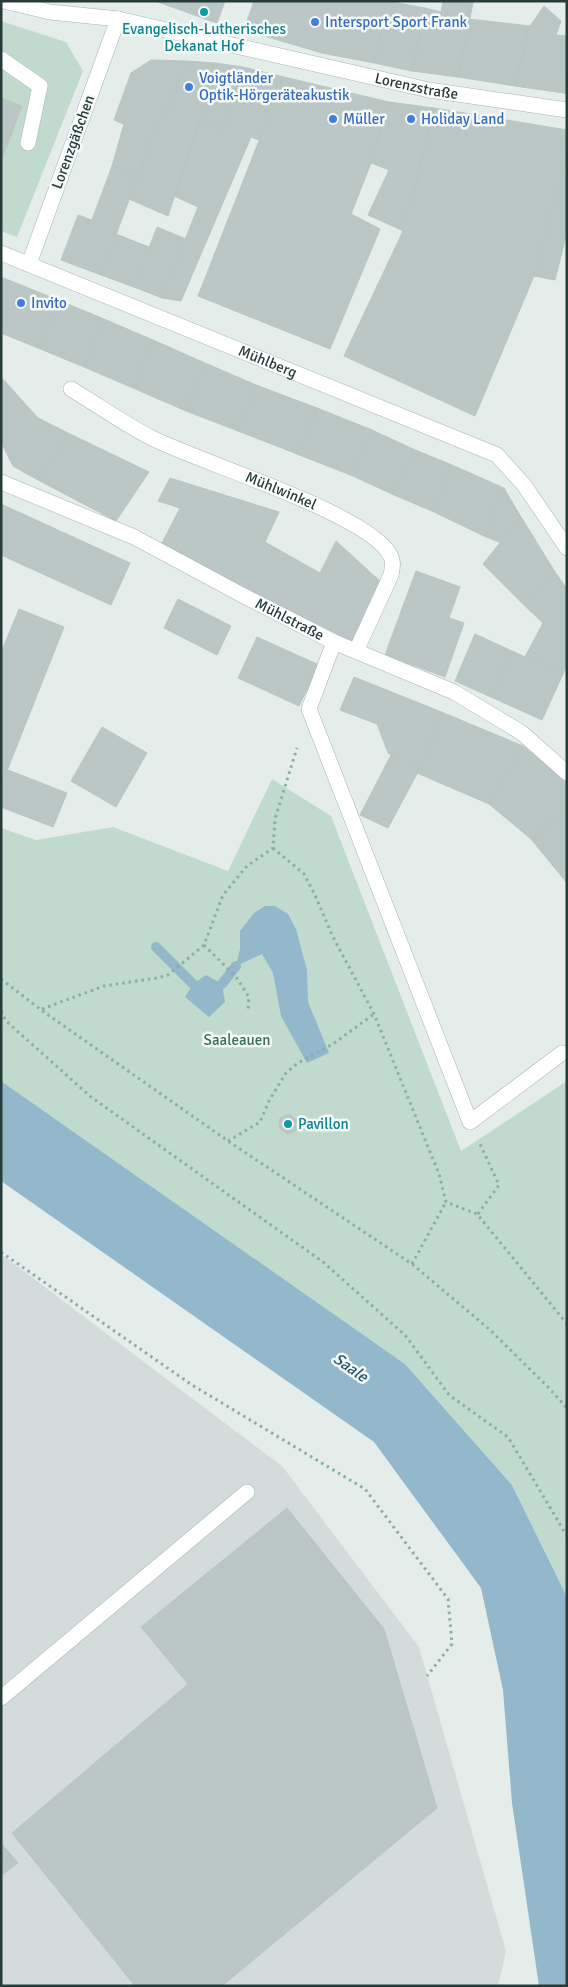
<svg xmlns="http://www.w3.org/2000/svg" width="568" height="1987" viewBox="0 0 568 1987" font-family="Signika,sans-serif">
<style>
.built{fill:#d3dcda}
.green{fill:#c0dbcd}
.water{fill:#93b8cb}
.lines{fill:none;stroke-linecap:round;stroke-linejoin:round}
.stream{stroke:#93b8cb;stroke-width:10}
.building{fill:#bac7c4;stroke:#b8c6c2}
.service-casing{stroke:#a8b4b3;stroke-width:16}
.pedestrian-casing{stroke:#a8b4b3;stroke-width:16}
.minor-casing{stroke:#a8b4b3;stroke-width:16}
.path{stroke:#89ada8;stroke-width:3;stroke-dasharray:2.5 4;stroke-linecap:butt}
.service{stroke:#fff;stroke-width:15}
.pedestrian{stroke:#fff;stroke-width:15}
.minor{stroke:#fff;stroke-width:15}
.culture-dot{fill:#0f9aa8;stroke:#f5f9f8;stroke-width:2}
.shop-dot{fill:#3f7fe0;stroke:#f5f9f8;stroke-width:2}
.labels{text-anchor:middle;stroke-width:5;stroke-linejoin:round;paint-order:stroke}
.shop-label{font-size:15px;fill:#366cbe;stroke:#f5f9f8;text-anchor:start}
.culture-label{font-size:15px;fill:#0d838f;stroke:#f5f9f8}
.street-label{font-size:15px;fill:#263c3b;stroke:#f5f9f8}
.park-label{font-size:15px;fill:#346f56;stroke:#f5f9f8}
.water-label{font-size:16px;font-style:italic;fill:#265772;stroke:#f5f9f8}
</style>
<rect width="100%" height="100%" fill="#e5edeb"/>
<!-- built -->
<path class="built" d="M1 1254 282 1466 419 1647 506 1951 498 1986H1Z"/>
<!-- green -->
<path class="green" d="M1 21 66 42 83 71 17 237 1 231Z
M272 779 331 816 461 1151 567 1081V1597L512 1485 405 1364 1 1081V828L36 840 113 827 228 871Z"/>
<!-- water -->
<path class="water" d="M265 906H275L288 914 296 929 307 970 308 1002 329 1053 307 1063 281 1016 273 973 262 954 236 966 240 949V931L254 913Z
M206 975 222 984 225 1002 209 1017 185 997 193 984Z
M1 1081 405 1364 512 1485 567 1597V1986H539L512 1803 503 1690 481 1588 374 1442 1 1181Z"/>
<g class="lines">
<!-- stream -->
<path class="stream" d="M156 947 193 984
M222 984 236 966"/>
</g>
<!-- building -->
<path class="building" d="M155 1H225L217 23Z
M254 1H387L374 63 322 53 244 30Z
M387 1 425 8 412 71 374 63Z
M443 1 473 3 458 77 412 71 425 8 441 12Z
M544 6 561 21 556 35 567 36V75L564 93 515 86 530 26Z
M469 19 530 26 515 86 458 77Z
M151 60 187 61 170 109 164 107 138 176 112 166 124 124 114 120 131 73Z
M187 61 215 63 199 122 168 216 129 199 164 107 170 109Z
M215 63 243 67 223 129 199 122Z
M243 67 284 77 259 140 251 137 181 301 162 298 198 207 174 196 199 122 223 129Z
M567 75V94L564 93Z
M284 77 389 102 371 163 351 214 380 229 330 349 198 296Z
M1 98 22 106 3 156H1Z
M389 102 434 108 413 194 397 228 368 215 389 170 371 163Z
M434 108 567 130V154L534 276 475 416 344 356 403 231 397 228 413 194Z
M567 154V232L555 280 534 276Z
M112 166 138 176 101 275 61 260 78 215 92 220Z
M157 227 186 239 162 298 134 287Z
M116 234 149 247 134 287 101 275Z
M1 277 58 300 38 348 1 333Z
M58 300 104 319 84 367 38 348Z
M104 319 153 340 133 388 84 367Z
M153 340 205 363 186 411 133 388Z
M205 363 256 385 238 431 186 411Z
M1 377 38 418 70 434 38 480 13 466 1 442Z
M256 385 317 408 297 454 238 431Z
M317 408 372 430 353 476 297 454Z
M372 430 413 449 394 495 353 476Z
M70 434 149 472 116 521 38 480Z
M413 449 452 465 432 511 394 495Z
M452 465 504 488 484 536 432 511Z
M170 478 279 512 265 542 320 573 336 541 381 582 353 642 161 545 180 508 158 501Z
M504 488 521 517 501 543 484 536Z
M1 504 130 563 111 605 1 555Z
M521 517 555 572 523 604 483 564Z
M416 571 460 587 449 618 464 623 445 677 385 655Z
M555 572 567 589V665L563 674 525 657 543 623 523 604Z
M178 599 231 626 217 655 164 628Z
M19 609 64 627 1 786V653Z
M475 634 512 651 491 697 455 681Z
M257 637 319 665 299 706 238 678Z
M512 651 563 674 542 720 491 697Z
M354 677 444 713 420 768 388 753 377 724 340 710Z
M444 713 523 746 489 804 417 773Z
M102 727 147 753 116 807 71 781Z
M523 746 567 782V808L531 839 489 804Z
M391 755 420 768 388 828 360 815Z
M8 770 67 793 53 827 1 807V786Z
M567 808V883L531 839Z
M289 1114 297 1120V1130L288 1134 279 1128 280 1118Z
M287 1508 384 1629 437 1808 222 1986H135L12 1833 188 1684 141 1627Z
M1 1843 18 1863 1 1876Z"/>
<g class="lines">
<!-- service casing -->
<g class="service-casing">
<g id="service">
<path d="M1 59 40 86 28 143"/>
<path id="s1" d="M71 389C98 405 124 424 152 438 198 462 374 515 391 557 394 563 392 569 391 575L356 651"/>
<path d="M334 642 309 709 470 1122 562 1053"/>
<path d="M1 1698 247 1492"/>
</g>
</g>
<!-- pedestrian casing -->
<g class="pedestrian-casing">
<g id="pedestrian">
<path id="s2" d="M118 19 429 90 567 110"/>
</g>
</g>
<!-- minor casing -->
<g class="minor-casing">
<g id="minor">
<path d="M4 1 50 12 118 19 29 264"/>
<path id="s3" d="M1 253 497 455 524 485 567 548"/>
<path id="s4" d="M1 482 134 537 244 596 334 642 454 692 522 733 567 773"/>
</g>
</g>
<!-- path -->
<path class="path" d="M273 848 304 874 315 895 332 935 374 1014 439 1174 446 1202 477 1214 567 1324
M204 945 236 977 249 997 248 1010
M1 979 41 1010 228 1141 412 1264 489 1329 548 1387 567 1408
M42 1009 104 986 157 978 168 975 204 945 223 895 247 866 273 848 275 819 297 748
M1 1011 6 1021 91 1097 323 1262 405 1335 449 1395 508 1437 567 1536
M228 1141 260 1122 270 1099 286 1073 298 1063 333 1044 374 1014
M478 1214 499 1185 480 1144
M1 1252 192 1385 365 1489 448 1599 452 1644 427 1676
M412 1264 446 1202"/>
<!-- service -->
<use href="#service" class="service"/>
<!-- pedestrian -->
<use href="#pedestrian" class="pedestrian"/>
<!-- minor -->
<use href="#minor" class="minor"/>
</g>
<!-- markers -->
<g class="culture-dot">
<circle cx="204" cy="12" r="5"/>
<circle cx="288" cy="1124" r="5"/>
</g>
<g class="shop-dot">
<circle cx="315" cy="22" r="5"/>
<circle cx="189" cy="87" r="5"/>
<circle cx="333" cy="119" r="5"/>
<circle cx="411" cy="119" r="5"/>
<circle cx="21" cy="303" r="5"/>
</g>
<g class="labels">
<!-- shop labels -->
<g class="shop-label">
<text x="325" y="27">Intersport Sport Frank</text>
<text x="199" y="83">Voigtländer<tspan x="199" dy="17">Optik-Hörgeräteakustik</tspan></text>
<text x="343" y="124">Müller</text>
<text x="421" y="124">Holiday Land</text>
<text x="31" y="308">Invito</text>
</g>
<!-- culture labels -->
<g class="culture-label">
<text x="204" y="34">Evangelisch-Lutherisches<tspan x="204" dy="17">Dekanat Hof</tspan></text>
<text x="298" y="1129" text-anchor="start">Pavillon</text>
</g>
<!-- street labels -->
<g class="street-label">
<text dy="5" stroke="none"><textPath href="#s2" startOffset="306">Lorenzstraße</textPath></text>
<text transform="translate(73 142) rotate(-70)" y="5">Lorenzgäßchen</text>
<text dy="5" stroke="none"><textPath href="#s3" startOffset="288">Mühlberg</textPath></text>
<text dy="5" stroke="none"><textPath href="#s1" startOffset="234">Mühlwinkel</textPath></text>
<text dy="5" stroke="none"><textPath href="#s4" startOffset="320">Mühlstraße</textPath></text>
</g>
<!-- park labels -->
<g class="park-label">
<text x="237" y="1045">Saaleauen</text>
</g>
<!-- water labels -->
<g class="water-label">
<text transform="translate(351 1367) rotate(35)" y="6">Saale</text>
</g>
</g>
<!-- border -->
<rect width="568" height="1987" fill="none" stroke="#263c3b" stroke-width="5"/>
</svg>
